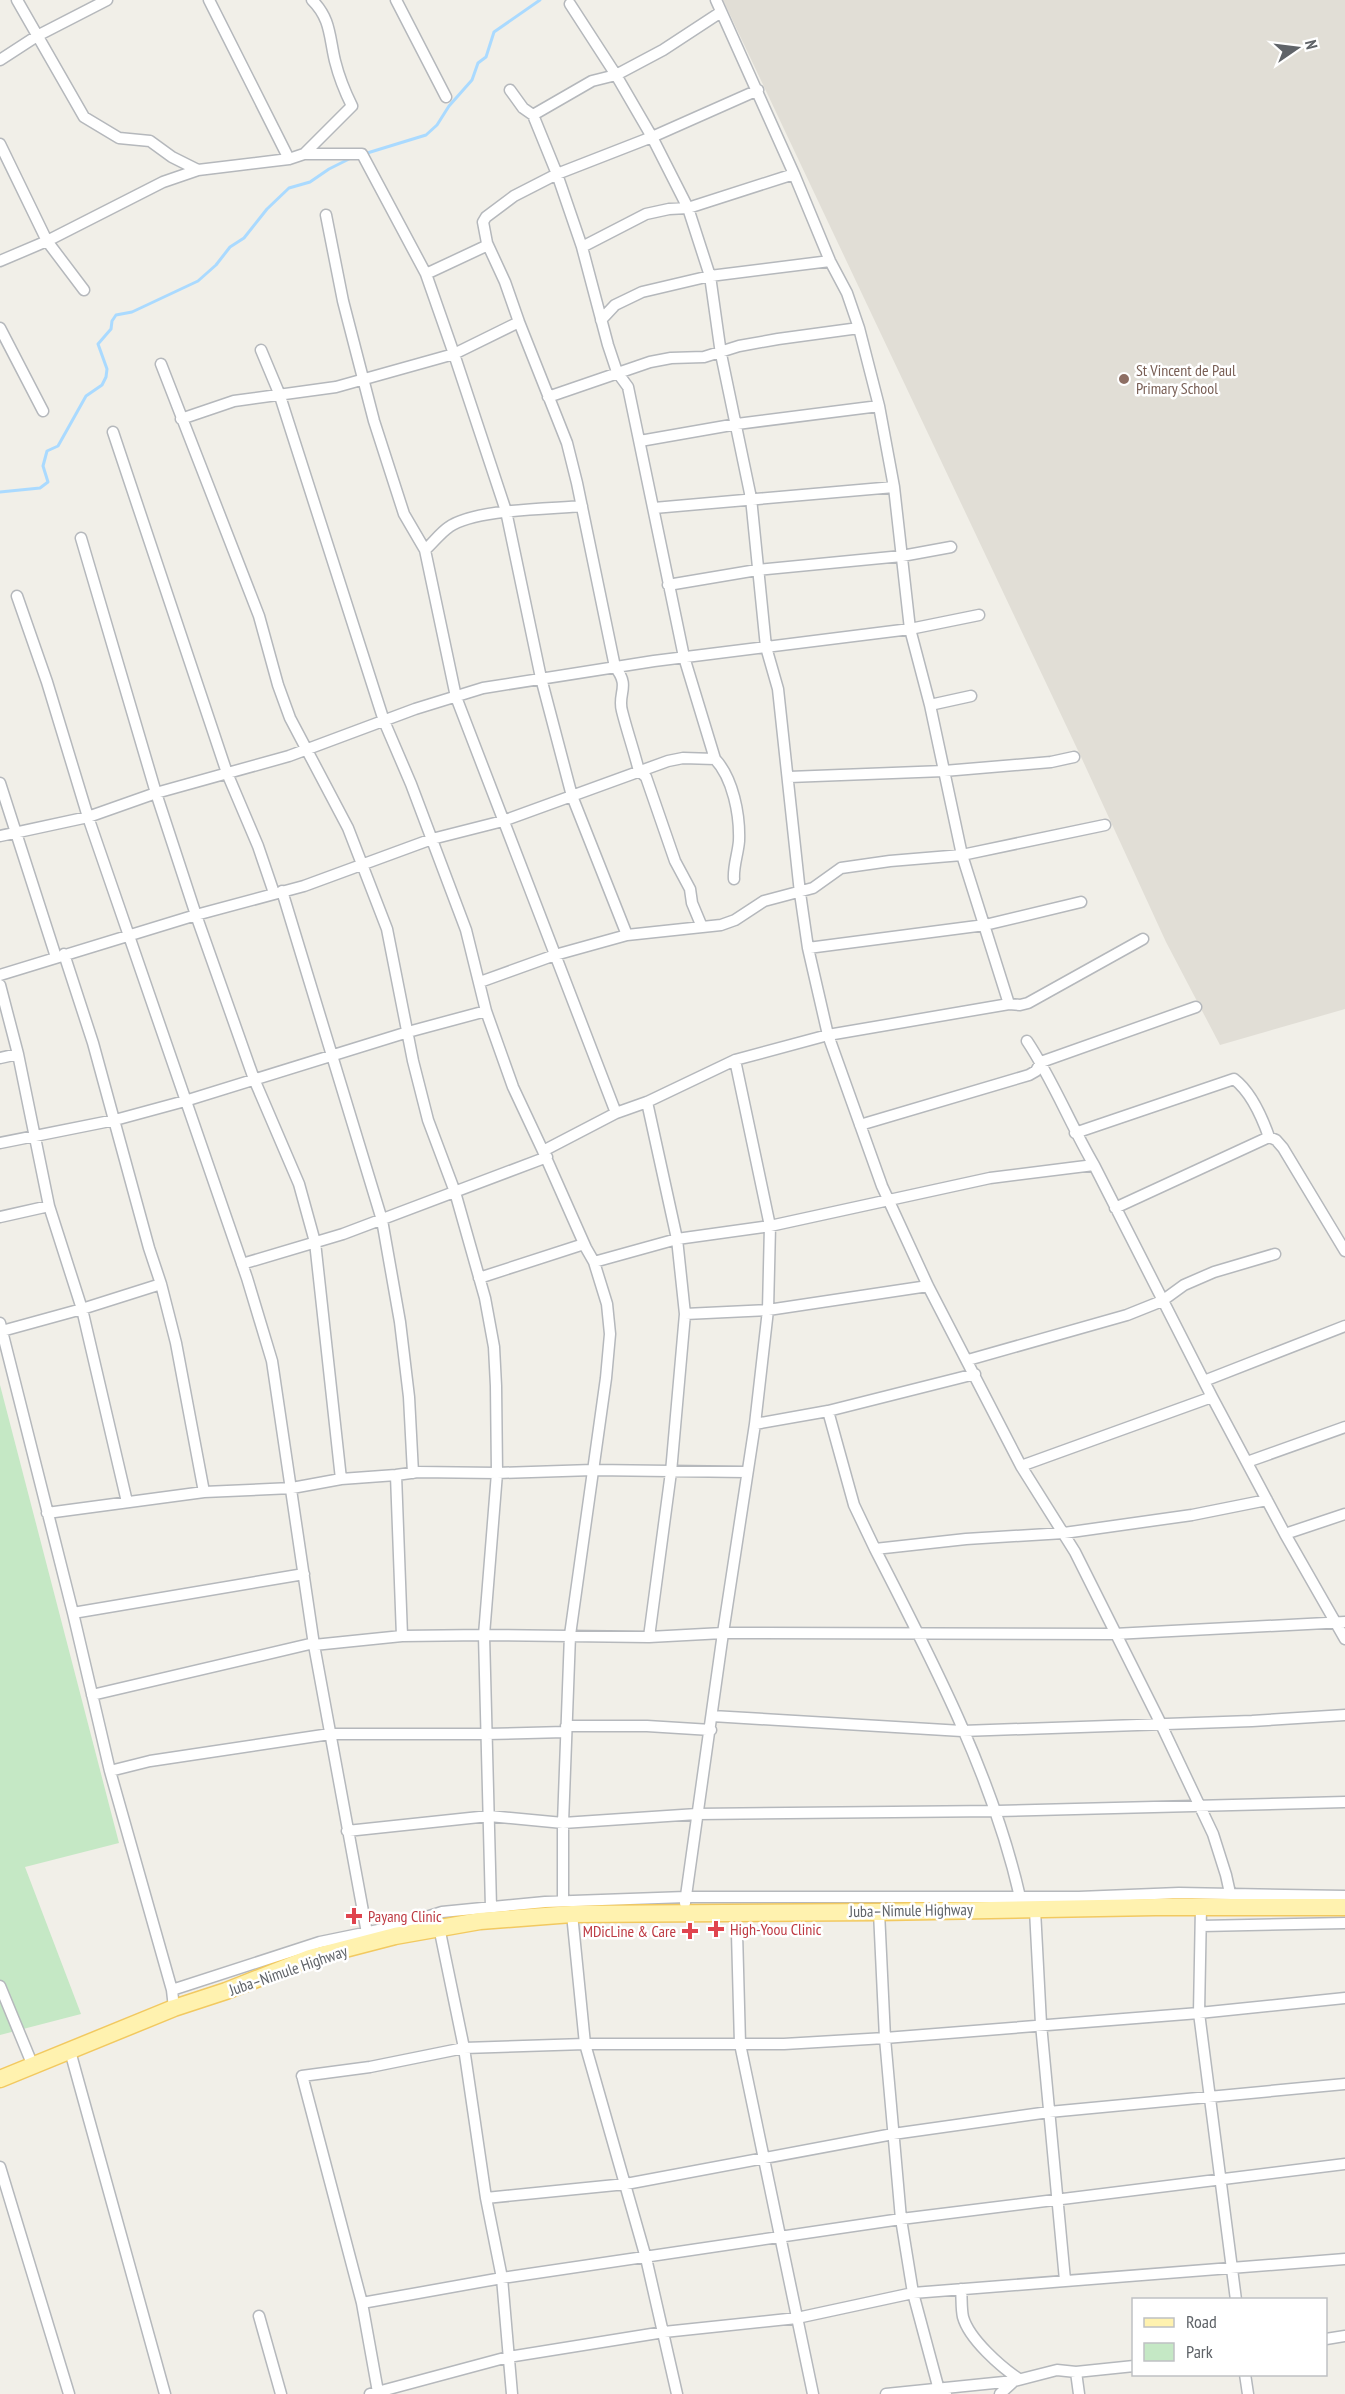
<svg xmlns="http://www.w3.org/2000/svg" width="1345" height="2394" viewBox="0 0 1345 2394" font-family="'PT Sans Narrow',sans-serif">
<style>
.education{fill:#e1ded6}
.green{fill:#c5e8c5}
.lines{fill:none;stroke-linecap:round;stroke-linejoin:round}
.stream{stroke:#aadaff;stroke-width:3}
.street-casing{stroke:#b5b8bc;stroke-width:13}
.primary-casing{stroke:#f2c960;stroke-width:19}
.street{stroke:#fff;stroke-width:10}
.primary{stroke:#fff2af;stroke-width:16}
.education-dot{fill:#8d6e63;stroke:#fff;stroke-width:2}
.health-dot{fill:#e0444e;stroke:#fff;stroke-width:2}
.labels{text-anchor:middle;stroke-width:5;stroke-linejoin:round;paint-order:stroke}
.education-label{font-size:16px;fill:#785e54;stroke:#fff;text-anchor:start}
.street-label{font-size:16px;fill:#5f6368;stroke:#fff}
.health-label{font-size:16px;fill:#be3a42;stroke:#fff;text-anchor:start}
</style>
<rect width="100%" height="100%" fill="#f1efe8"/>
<!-- education -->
<path class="education" d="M723 0H1345V1009L1220 1045 1166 942 1082 759Z"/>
<!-- green -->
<path class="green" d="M0 1385 119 1843 25 1867 81 2014 0 2035Z"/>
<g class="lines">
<!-- stream -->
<path class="stream" d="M364 154 426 135 437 125 449 106 472 80 478 63 486 57 494 32 540 0
M0 492 40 488 48 482 43 466 47 451 58 446 86 396 102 385 106 377 107 369 98 344 111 329 112 321 116 315 132 312 198 281 216 265 230 247 244 238 267 209 289 188 310 182 329 169 349 159"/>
<!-- street casing -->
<g class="street-casing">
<path id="street" d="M17 0 84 117 119 138 150 141 172 157 198 170
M209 0 289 159
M312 0C331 19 329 36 335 61 339 77 345 92 352 106L304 154H362L426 274 454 354 506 511 541 678 572 796 627 935
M396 0 446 97
M716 0 794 174 830 261 847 293 859 328 879 406 894 487 910 629 930 705 962 855 1009 1004
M570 4 616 75 652 137 688 208 710 276 721 354 751 498 766 647 778 689 800 893 808 948 828 1035 882 1186 928 1286 1021 1466 1075 1552 1158 1718 1213 1834 1226 1875 1230 1893 1229 1906
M0 60 37 36 107 0
M510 90 523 108 533 115 557 174 582 247 608 345 617 372 628 387 684 657 715 759
M533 115 592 81 616 75 663 50 721 12
M0 144 47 241 84 290
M326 215 343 301 374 421 404 514 425 550 456 697 616 1113
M582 247 646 214 669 209 688 208 794 174
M0 261 47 241 163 182 198 170 289 159 304 154
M426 274 488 245
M601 320 615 305 642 292 710 276 830 261
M0 328 43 411
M261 350 279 393 384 721 411 784 466 930 486 1011
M161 364 259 616 278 685 290 718 348 828 387 929 413 1061 428 1120 455 1192 485 1298 494 1347 496 1386 497 1473 484 1635 491 1907
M548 397 650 362 671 358 704 357 739 346 778 339 859 328
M181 419 234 401 336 387 454 354 519 322
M113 432 227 773 258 846 274 893
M640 441 737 424 879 406
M654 508 894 487
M81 538 156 793 196 915 254 1079 299 1184 315 1242 341 1479
M425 550C433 543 440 533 449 527 474 509 549 509 582 506
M668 585 757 570 902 556 951 547
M17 596 47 682 88 817 247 1278 272 1361 314 1645 367 1933
M930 705 971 696
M789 777 944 771 1051 762 1074 757
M0 783 56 957
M0 836 88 817 156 793 289 756 415 709 483 688 654 661 910 629 979 615
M282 891 382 1220 400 1322 409 1397 413 1473
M702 927 692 903 690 889 675 861 646 777 639 771C634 751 627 731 622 711 617 693 631 687 615 667L577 483 567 443 519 322 505 282 487 243 483 222 486 217 514 196 557 174 652 137 758 90
M808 948 985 925 1081 902
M64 954 93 1043 149 1248 161 1284 176 1343 204 1492
M0 975 196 915 304 886 432 839 503 821 668 761 683 758 715 759C733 778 740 815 739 841 738 854 733 866 734 879
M480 982 555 955 627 935 721 925 735 920 764 901 813 888 841 868 890 861 962 855 1105 825
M0 985 18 1054 49 1206 82 1309 127 1502
M1027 1041C1053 1080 1070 1124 1094 1165L1212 1397 1285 1534 1345 1639
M0 1058 18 1054
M647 1102 677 1239 685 1314
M860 1125 1029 1075 1036 1071 1041 1062 1196 1007
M1075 1133 1234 1079C1251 1092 1262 1117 1269 1137
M0 1143 115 1120 185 1101 408 1032 486 1011 513 1087 543 1151
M1115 1208 1269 1137 1276 1140 1283 1148 1345 1251
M0 1217 49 1206
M594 1262 677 1239 770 1226 990 1178 1094 1165
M242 1264 343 1234 547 1157
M479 1278 584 1244
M0 1323 73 1613 110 1771 172 1990 174 2008
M2 1331 82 1309 161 1284
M968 1360 1127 1315 1162 1301 1184 1285 1214 1272 1275 1254
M1204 1381 1345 1326
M828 1411 854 1505 875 1549
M755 1424 828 1411 975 1374
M1247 1462 1345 1427
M1021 1466 1212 1397
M396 1475 402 1636
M47 1513 204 1492 292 1488 341 1479 396 1475 418 1472 497 1473 593 1470 747 1472
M1285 1534 1345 1514
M73 1613 304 1574
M649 1637 671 1472 685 1314 768 1310 928 1286
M314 1645 402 1636 484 1635 649 1637 723 1633 1114 1634 1345 1622
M92 1695 314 1643
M712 1716 962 1731 1252 1721 1345 1715
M566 1726H647L711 1730
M110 1771 150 1761 330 1734H486L565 1732
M347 1831 489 1816 563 1823 697 1814 997 1811 1345 1802
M1020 1897C992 1774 932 1660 875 1549L966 1539 1064 1533 1192 1515 1267 1500
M563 1901V1823L570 1635 606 1378 610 1334 607 1304 594 1262 586 1248 543 1151 616 1113 647 1102 735 1060 828 1035 1009 1004 1020 1005 1028 1003 1143 939
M685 1903 723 1633 755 1424 768 1310 770 1226 735 1060
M1201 1907 1199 2013 1236 2300
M1035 1910 1041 2024 1065 2280
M879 1912 885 2038 901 2219 913 2293 939 2390 946 2394
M572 1914 585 2044 646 2258 677 2394
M1201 1926 1345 1923
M439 1927 464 2048 486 2198 502 2278 512 2394
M737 1933 740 2044 813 2394
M0 1986 33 2066
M172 1990 320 1942 398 1926 442 1912 545 1902 686 1897H1079L1179 1893 1345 1896
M70 2051 165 2394
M302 2076 370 2067 464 2048 585 2044H784L885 2038 1199 2013 1345 1998
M303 2079 362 2303 378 2392
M0 2167 69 2394
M486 2198 626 2184 893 2134 1049 2112 1345 2084
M961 2289C962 2298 961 2308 963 2317 969 2339 1001 2367 1019 2379
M362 2303 502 2278 901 2219 1345 2164
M259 2316 281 2394
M1326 2339 1345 2336
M1076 2372 1079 2394
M1245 2374 1248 2394
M370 2394 508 2357 664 2332 797 2318 913 2293 1345 2259
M886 2394 1014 2381 1057 2370 1076 2372 1134 2366
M1000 2394 1014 2381"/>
</g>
<!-- primary casing -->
<g class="primary-casing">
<path id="primary" d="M0 2079 174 2008 226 1991 310 1958 395 1936 480 1921 572 1914 879 1912 1155 1907H1345"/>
</g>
<!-- street -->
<use href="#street" class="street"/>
<!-- primary -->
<use href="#primary" class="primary"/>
</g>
<!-- markers -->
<circle class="education-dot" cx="1124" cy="379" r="6"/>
<g class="health-dot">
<path d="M351 1907h6v6h6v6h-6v6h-6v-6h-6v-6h6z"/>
<path d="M713 1920h6v6h6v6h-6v6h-6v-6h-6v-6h6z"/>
<path d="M687 1922h6v6h6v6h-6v6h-6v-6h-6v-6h6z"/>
</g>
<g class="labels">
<!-- education labels -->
<g class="education-label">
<text x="1136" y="376">St Vincent de Paul<tspan x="1136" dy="18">Primary School</tspan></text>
</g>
<!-- street labels -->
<g class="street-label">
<text transform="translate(911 1910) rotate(-1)" y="6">Juba–Nimule Highway</text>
<text transform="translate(288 1970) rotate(-19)" y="6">Juba–Nimule Highway</text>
</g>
<!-- health labels -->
<g class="health-label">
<text x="368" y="1922">Payang Clinic</text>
<text x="730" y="1935">High-Yoou Clinic</text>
<text x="676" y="1937" text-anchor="end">MDicLine &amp; Care</text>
</g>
</g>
<!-- legend -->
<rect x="1132" y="2298" width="195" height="78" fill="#ffffff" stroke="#bfc1c3" stroke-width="1.5"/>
<rect x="1144" y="2318" width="30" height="9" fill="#fff2af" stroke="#bfc1c3" stroke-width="1.5"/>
<text x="1186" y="2328" font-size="18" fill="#5f6368">Road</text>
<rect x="1144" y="2343" width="30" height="18" fill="#c5e8c5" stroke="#bfc1c3" stroke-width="1.5"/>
<text x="1186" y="2358" font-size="18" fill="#5f6368">Park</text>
<!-- north arrow -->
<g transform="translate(1297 48) rotate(76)" stroke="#ffffff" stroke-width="4.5" paint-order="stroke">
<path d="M0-4.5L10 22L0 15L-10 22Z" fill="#5f6368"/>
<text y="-9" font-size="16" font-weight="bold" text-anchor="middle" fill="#5f6368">N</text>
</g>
</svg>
